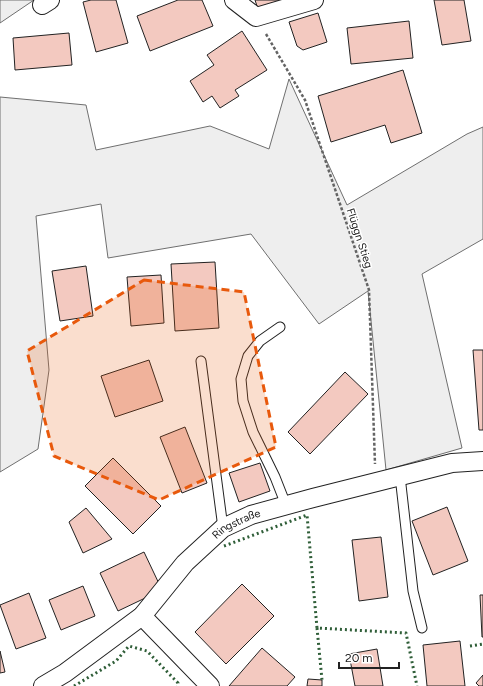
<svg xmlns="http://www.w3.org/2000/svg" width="483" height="686" viewBox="0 0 483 686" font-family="Figtree,sans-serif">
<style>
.green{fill:#eee;stroke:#6f6f6f}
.building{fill:#f3c9c0;stroke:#222}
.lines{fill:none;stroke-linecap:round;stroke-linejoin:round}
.lane-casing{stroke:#222;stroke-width:11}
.street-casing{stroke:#222;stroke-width:20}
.path{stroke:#646464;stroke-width:2.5;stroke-dasharray:3 2;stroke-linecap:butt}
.lane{stroke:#fff;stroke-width:9}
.street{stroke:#fff;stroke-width:18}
.hedge{stroke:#2f5e38;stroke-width:3;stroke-dasharray:2 3;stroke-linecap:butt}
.marked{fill:#e8590c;fill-opacity:0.2;stroke:#e8590c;stroke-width:3;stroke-dasharray:8 5;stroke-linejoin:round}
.labels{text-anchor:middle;stroke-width:3;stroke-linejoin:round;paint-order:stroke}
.street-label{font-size:11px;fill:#222;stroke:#fff}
</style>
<rect width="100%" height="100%" fill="#fff"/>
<!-- green -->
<path class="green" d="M0 0H34L0 23Z
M289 79 347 205 467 134 483 127V239L422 274 462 448 386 470 368 291 319 324 251 234 108 258 101 204 36 216 49 370 38 449 0 472V97L86 105 96 150 210 126 269 149Z"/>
<!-- building -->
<path class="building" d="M91 0H116L128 43 96 52 83 2Z
M178 0H202L213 26 150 51 137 16Z
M255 0H289L258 9Z
M434 0H464L471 41 442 45Z
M318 13 327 42 303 50 297 46 289 22Z
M409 21 413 58 351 64 347 28Z
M242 31 267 70 235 90 239 96 220 108 212 96 203 102 190 81 214 65 207 55Z
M69 33 72 65 15 70 13 38Z
M403 70 422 133 391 143 385 125 331 142 318 96Z
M215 262 219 328 175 331 171 264Z
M86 266 93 316 60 321 52 271Z
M161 275 164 323 131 326 127 277Z
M473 350H483V430H479Z
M149 360 163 401 115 417 101 376Z
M345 372 368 394 310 454 288 432Z
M185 427 207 483 182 493 160 437Z
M113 458 161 506 133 534 85 486Z
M260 463 270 491 239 502 229 473Z
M447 507 468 561 433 575 412 521Z
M86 508 112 539 83 553 69 522Z
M381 537 388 597 359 601 352 540Z
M144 552 162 590 118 611 100 573Z
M242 584 274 616 226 664 195 632Z
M83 586 95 616 61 630 49 600Z
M29 593 46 638 16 649 0 605Z
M480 595H483V637H482Z
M460 641 465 686H427L423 645Z
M262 648 295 677 287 686H229Z
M377 649 383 686H355L349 654Z
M0 651 5 672 0 673Z
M483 675V686H479L476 683Z
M308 679 322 680V686H307Z"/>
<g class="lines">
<!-- lane casing -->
<g class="lane-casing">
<path id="lane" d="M280 327 260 341 248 356 241 379 243 401 253 432 275 477 286 505
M201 361 223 528
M400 476 413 591 422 628"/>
</g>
<!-- street casing -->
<g class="street-casing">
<g id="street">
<path d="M234 0 256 17 314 0"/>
<path d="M42 5 50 0"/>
<path d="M142 616 210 686"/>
<path id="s1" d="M43 686 65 673 142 616 185 563 223 528 251 515 313 498 452 463 483 461"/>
</g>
</g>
<!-- path -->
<path class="path" d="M266 34 305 100 369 290 375 464"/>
<!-- lane -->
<use href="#lane" class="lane"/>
<!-- street -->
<use href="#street" class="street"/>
<!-- hedge -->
<path class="hedge" d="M224 546 307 515 317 628 406 633 417 686
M317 628 322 680
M470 646 483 644
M74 686 116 661 129 646 147 651 178 683 177 686"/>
</g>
<!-- marked area -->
<path class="marked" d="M144 280 244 292 276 447 159 500 54 456 27 351Z"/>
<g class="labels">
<!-- street labels -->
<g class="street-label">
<text transform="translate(360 238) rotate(72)" y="4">Flüggn Stieg</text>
<text dy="4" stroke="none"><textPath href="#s1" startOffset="255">Ringstraße</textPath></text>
</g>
</g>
<!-- scale -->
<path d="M339 662v6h60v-6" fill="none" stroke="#222222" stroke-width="2"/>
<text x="345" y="662" font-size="12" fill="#222222" stroke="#ffffff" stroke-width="3" paint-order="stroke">20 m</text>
</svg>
